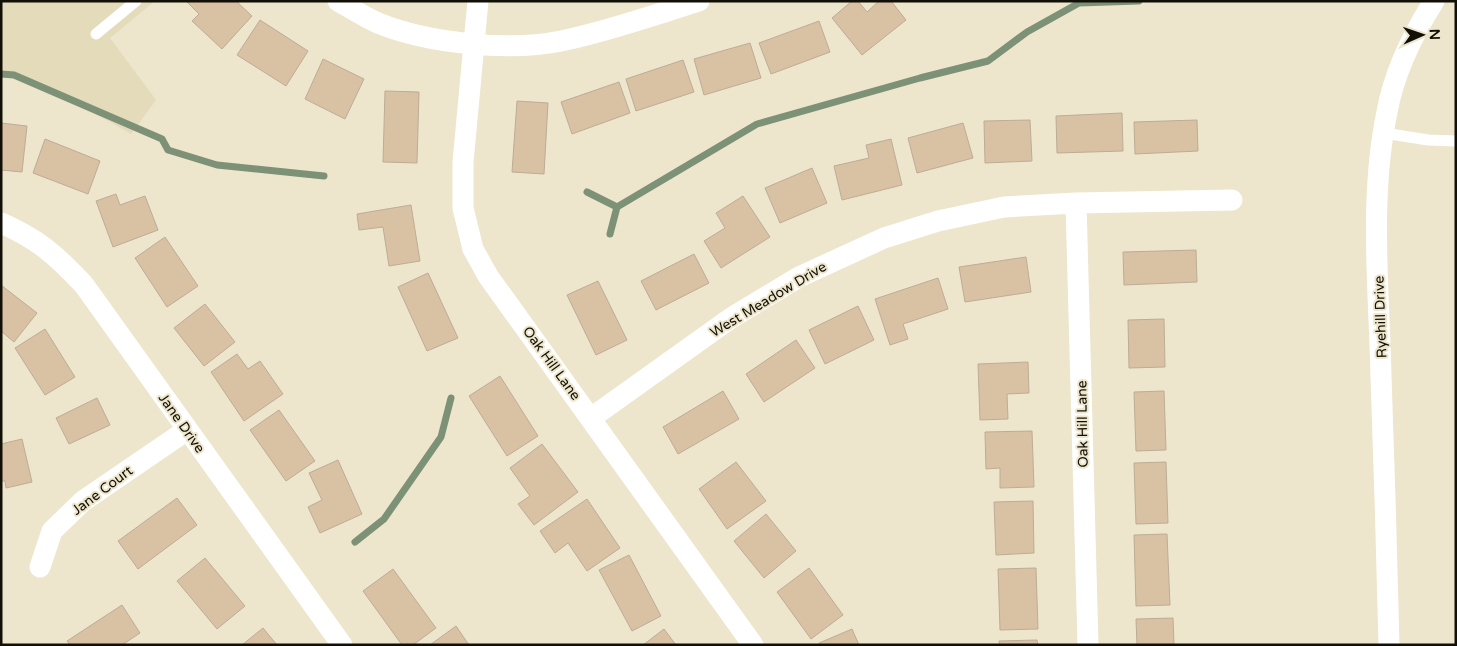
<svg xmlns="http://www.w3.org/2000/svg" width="1457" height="646" viewBox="0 0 1457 646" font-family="'Varela Round',sans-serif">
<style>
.built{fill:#e4dbba}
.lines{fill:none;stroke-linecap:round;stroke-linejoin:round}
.stream{stroke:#7c9175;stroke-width:7}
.building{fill:#d9c1a4;stroke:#bdac97}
.service{stroke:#fff;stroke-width:11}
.minor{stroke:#fff;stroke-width:21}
.labels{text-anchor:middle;stroke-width:4;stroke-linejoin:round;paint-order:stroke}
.street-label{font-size:14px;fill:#110f06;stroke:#ede6cc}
</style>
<rect width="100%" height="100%" fill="#ede6cc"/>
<!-- built -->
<path class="built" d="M1 1H155L110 38 156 100 131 134 55 91 1 74Z"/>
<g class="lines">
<!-- stream -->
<path class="stream" d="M1 74 14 75 162 139 168 150 217 165 324 176
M587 192 617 207
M610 234 617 207 757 124 920 78 988 61 1027 32 1079 3 1139 1
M355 542 384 519 441 437 451 398"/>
</g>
<!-- building -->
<path class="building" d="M186 1H236L252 16 222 49 192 21 199 14Z
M852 1H858L867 12 879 1H891L906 20 862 55 832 18Z
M260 20 308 51 286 86 237 55Z
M819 21 830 52 771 74 759 43Z
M750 43 761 78 704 95 694 59Z
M323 59 364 79 345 119 305 99Z
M683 60 694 92 636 111 626 79Z
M619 82 630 113 572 134 561 102Z
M385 91 419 92 417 163 383 162Z
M517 101 548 103 544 174 512 172Z
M1122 113 1123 151 1057 153 1056 116Z
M1030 120 1032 161 985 163 984 121Z
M1197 120 1198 151 1135 154 1134 122Z
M1 123 27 126 22 172 1 170Z
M963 123 973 158 917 173 908 138Z
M45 139 100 161 88 194 33 173Z
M891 139 902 185 842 200 834 166 869 158 866 145Z
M812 168 827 203 780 223 765 188Z
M116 194 120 205 145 196 158 230 113 247 96 201Z
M743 196 770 237 721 268 704 241 725 228 716 213Z
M411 205 420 261 389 266 383 227 359 230 357 214Z
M165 237 198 286 167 307 135 258Z
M1196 250 1197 282 1124 285 1123 252Z
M694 254 709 283 656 310 641 281Z
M1026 257 1031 292 965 302 959 267Z
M428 273 458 338 427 351 398 287Z
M938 278 948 309 903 324 908 339 890 345 875 299Z
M598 281 627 340 596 355 567 295Z
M1 285 37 313 14 342 1 331Z
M205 304 235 342 204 366 174 328Z
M858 306 874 340 825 364 809 330Z
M1164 319 1165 367 1129 368 1128 320Z
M45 329 75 377 45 395 15 348Z
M796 340 815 368 764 402 746 374Z
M237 354 248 369 260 361 283 394 244 421 211 372Z
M1028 362 1029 393 1007 394 1008 419 980 420 978 364Z
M500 376 538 436 507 456 469 396Z
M723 391 739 419 678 454 663 427Z
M1164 391 1166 450 1136 451 1134 392Z
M97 398 110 425 69 444 56 418Z
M279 410 315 461 286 481 250 430Z
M1032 431 1034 487 1000 488V468L986 469 985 432Z
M22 439 32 482 6 488 5 481H1V444Z
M542 444 578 492 534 525 518 504 530 496 510 468Z
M338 460 362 514 320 533 308 507 322 500 309 473Z
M736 462 766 501 727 529 699 489Z
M1166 462 1168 523 1136 524 1134 463Z
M177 498 197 525 138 569 118 541Z
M587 499 620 548 587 571 568 543 555 553 540 531Z
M1033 501 1034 553 996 555 994 502Z
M766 514 796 551 764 578 734 541Z
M1167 534 1170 605 1136 606 1134 535Z
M629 555 661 616 632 631 599 570Z
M205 558 245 606 217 629 177 581Z
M809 568 843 615 811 639 777 592Z
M1036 568 1038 629 1000 630 998 569Z
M393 569 436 628 413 645H402L363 591Z
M122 605 140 633 122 645H70L67 641Z
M1173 618 1174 645H1137L1136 619Z
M456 626 469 645H430Z
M263 628 277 645H242Z
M664 629 676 645H643Z
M852 629 859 645H820L819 643Z
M1037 640 1038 645H1000L999 641Z"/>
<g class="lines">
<!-- service -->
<path class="service" d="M96 34 136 1
M1384 133 1428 140 1456 141"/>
<!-- minor -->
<path class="minor" d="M338 1C351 8 364 17 378 23 427 43 509 52 561 41 606 32 654 15 699 1
M478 1 463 162V208L473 249 488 276 753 645
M1076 203 1088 645
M1 223C38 239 57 256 84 285L342 645
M591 418 731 318 799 277 884 238 938 221 1004 207 1076 203 1232 200
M40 567 52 531 83 501 187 430
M1389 645C1387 555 1384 466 1381 376 1379 289 1369 198 1387 112 1394 73 1413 34 1434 1"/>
</g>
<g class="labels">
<!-- street labels -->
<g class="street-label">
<text transform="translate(768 299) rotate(-31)" y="5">West Meadow Drive</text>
<text transform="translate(1380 317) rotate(-92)" y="5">Ryehill Drive</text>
<text transform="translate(552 363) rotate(54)" y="5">Oak Hill Lane</text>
<text transform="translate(182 423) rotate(55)" y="5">Jane Drive</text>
<text transform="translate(1082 424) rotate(-91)" y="5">Oak Hill Lane</text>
<text transform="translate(102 490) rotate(-37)" y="5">Jane Court</text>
</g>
</g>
<!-- border -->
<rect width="1457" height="646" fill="none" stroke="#110f06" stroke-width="5"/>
<!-- north arrow -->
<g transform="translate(1422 35) rotate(88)" stroke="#ede6cc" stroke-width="4" paint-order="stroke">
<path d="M0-4L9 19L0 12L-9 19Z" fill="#110f06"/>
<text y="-8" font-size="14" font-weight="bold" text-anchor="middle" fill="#110f06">N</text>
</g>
</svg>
